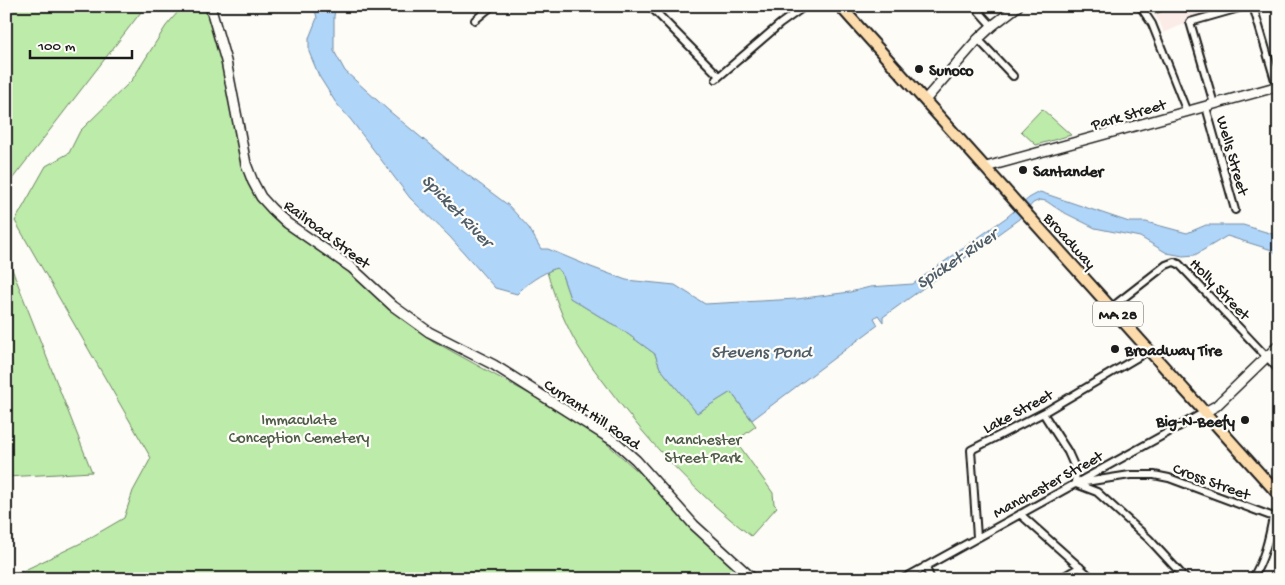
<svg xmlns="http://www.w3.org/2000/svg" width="1285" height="585" viewBox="0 0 1285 585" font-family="'Gochi Hand',sans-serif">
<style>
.built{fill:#fcece7}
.green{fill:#bdeba9;stroke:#6c8462}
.water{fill:#afd5f9;stroke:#748ba1}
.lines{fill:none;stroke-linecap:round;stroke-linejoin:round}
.street-casing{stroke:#1c1c1c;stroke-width:10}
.secondary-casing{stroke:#1c1c1c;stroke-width:12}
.primary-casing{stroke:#1c1c1c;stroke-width:14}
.street{stroke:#fdfcf7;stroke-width:6}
.secondary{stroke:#fdfcf7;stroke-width:9}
.primary{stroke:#fcdcac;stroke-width:10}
.poi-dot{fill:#1c1c1c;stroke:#fdfcf7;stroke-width:2}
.labels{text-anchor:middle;stroke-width:4.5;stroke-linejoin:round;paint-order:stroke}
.shield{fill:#fdfcf7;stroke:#605f5e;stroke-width:1}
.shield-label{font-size:15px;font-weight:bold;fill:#1c1c1c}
.poi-label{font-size:16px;font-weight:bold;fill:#1c1c1c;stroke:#fdfcf7;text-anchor:start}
.street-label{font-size:16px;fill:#1c1c1c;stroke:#fdfcf7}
.park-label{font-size:16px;fill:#4c5a46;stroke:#fdfcf7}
.water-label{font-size:18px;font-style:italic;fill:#4f5d69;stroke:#fdfcf7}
</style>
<rect width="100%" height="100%" fill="#fdfcf7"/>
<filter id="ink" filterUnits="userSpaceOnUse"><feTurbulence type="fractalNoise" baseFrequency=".02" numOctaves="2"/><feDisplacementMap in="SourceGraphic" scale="10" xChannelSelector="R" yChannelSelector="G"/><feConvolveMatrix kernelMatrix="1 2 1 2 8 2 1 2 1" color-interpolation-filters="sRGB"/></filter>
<g filter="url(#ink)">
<!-- built -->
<path class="built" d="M1148 6H1226L1185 19 1186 23 1164 33 1160 23Z"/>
<!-- green -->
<path class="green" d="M6 6H150L141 12 6 187Z
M183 6H207L224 66 245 176 256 198 285 228 319 250 358 277 390 308 433 341 555 408 596 434 642 475 746 579H6L81 543 124 518 133 491 151 458 15 221 46 166 69 153 80 131 132 80 166 26Z
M1150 6H1171L1172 8 1155 14Z
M1042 109 1071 135 1036 145 1021 131Z
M6 254 92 472 6 477Z
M556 268 561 272 570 298 625 332 655 354 660 368 697 413 731 392 756 426 736 441 773 493 774 504 777 507 751 536C697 494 650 444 609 389 597 373 583 356 574 339 562 317 554 295 547 272Z"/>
<!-- water -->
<path class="water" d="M314 6H336L334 16V51L345 71 388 110 453 164 508 205 529 228 541 249H548L591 267 626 280 675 285 705 304 797 299 850 292 870 287 913 284 1007 217 1029 198 1040 192 1129 222H1146L1187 233 1206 225H1243L1279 236V256L1272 250 1227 236 1195 255 1183 256 1167 253 1140 237 1095 228 1061 211 1046 201 1040 200 1033 203 1019 219 883 317V322L878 315 874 318 878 325 752 420 731 392 697 413 660 368 655 354 625 332 570 298 561 272 556 268C541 274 527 283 517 294L495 288 450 237 410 198 351 120 336 103 319 76 309 52V38L317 18Z"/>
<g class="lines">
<!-- street casing -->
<g class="street-casing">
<path id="street" d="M650 6 719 76
M974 6 992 26
M1140 6 1152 24 1187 112
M1253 6 1277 87
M475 20 492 6
M978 39 1013 76
M716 79 780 24 805 6
M1214 104 1190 22 1246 6
M1206 107 1235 210
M1112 307 1166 265 1174 262 1179 264 1279 370
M1043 413 1068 452 1076 470 1075 483
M1079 483 1130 475H1154L1169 478 1279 519
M1076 484 1097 492 1149 539 1186 579
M1020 514 1093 579
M977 537 971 450 1043 413 1150 350
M925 566 931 579
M903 579 1205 412
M1059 579 1080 567
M1252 579C1264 560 1269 539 1273 517"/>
</g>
<!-- secondary casing -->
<g class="secondary-casing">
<path id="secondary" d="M210 6 226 61 246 164 253 182 261 197 272 209 287 223 352 268 393 306 429 332 494 365 617 443 636 460 694 525 753 579
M925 100 978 39 992 26 1018 6
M986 167 1279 86
M1205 412 1216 406 1279 345"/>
</g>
<!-- primary casing -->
<g class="primary-casing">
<path id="primary" d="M840 6 1279 495"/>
</g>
<!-- street -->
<use href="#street" class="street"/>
<!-- secondary -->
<use href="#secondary" class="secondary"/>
<!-- primary -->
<use href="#primary" class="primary"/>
</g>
</g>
<!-- markers -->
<g class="poi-dot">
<circle cx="919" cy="69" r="5"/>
<circle cx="1023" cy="170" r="5"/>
<circle cx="1115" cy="349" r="5"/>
<circle cx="1245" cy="420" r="5"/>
</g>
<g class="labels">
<!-- shield labels -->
<rect class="shield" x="1093" y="301.5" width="50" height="25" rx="4"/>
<g class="shield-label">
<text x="1118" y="319">MA 28</text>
</g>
<!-- poi labels -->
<g class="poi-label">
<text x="929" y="75">Sunoco</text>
<text x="1033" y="176">Santander</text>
<text x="1125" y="355">Broadway Tire</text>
<text x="1235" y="426" text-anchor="end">Big-N-Beefy</text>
</g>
<!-- street labels -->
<g class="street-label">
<text transform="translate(1128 113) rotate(-16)" y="6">Park Street</text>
<text transform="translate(1234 155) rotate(74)" y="6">Wells Street</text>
<text transform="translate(328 233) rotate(37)" y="6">Railroad Street</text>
<text transform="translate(1071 240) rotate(48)" y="6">Broadway</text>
<text transform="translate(1221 288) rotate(46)" y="6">Holly Street</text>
<text transform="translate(1017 410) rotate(-28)" y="6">Lake Street</text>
<text transform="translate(593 413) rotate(34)" y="6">Currant Hill Road</text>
<text transform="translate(1212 480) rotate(20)" y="6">Cross Street</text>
<text transform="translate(1047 483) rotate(-29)" y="6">Manchester Street</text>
</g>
<!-- park labels -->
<g class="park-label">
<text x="299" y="424">Immaculate<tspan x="299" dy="18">Conception Cemetery</tspan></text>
<text x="703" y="444">Manchester<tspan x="703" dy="18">Street Park</tspan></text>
</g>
<!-- water labels -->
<g class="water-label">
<text transform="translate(458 210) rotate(46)" y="6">Spicket River</text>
<text transform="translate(956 258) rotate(-34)" y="6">Spicket River</text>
<text x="761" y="357">Stevens Pond</text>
</g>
</g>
<!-- margin -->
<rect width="1285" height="585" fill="none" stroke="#fdfcf7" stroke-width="25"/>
<rect x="12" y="12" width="1260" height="560" fill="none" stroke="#1c1c1c" stroke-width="2" filter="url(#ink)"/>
<!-- scale -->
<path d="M30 50v8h102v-8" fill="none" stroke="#1c1c1c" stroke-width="2.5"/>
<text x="38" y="50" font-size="15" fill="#1c1c1c" stroke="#fdfcf7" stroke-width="4" paint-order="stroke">100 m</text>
</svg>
